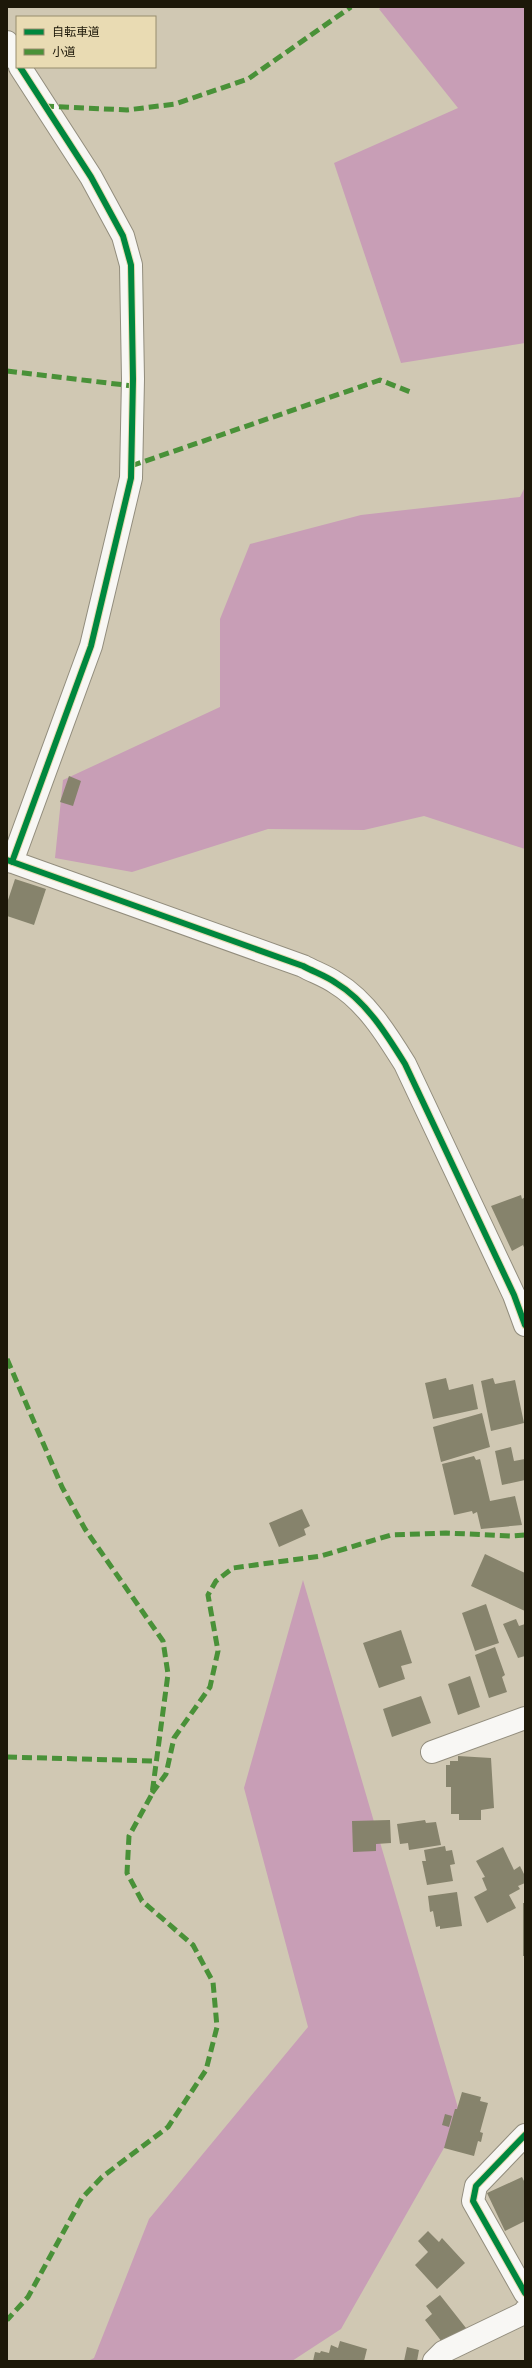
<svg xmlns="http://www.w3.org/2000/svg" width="532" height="2368" viewBox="0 0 532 2368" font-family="'Exo 2','Noto Sans JP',sans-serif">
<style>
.forest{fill:#c89eb6}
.building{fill:#86836c}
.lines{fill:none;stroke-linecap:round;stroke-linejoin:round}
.street-casing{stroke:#928d7d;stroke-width:24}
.secondary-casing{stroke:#928d7d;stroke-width:24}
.street{stroke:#f8f7f4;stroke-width:22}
.secondary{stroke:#f8f7f4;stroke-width:22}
.quiet{stroke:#499138;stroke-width:5;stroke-dasharray:10 5;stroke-linecap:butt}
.cycleway-casing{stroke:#e9dbb3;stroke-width:8}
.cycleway{stroke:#00873e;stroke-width:6}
</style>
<rect width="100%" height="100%" fill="#d0c8b3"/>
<!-- forest -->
<path class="forest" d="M382 7H525V343L401 363 334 163 458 108 379 9Z
M525 487V849L424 816 364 830 268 829 132 872 55 858 63 780 220 707V619L250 544 361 515 520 497Z
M303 1580 461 2118 341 2329 292 2361H88L94 2358 149 2219 308 2027 244 1788Z"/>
<!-- building -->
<path class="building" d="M69 776 81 781 73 806 60 802Z
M15 879 46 889 34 925 7 916V903Z
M521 1195 522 1199 525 1197V1250L523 1245 512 1251 491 1206Z
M446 1378 449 1390 473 1384 478 1409 433 1419 425 1383Z
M493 1378 495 1384 515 1380 524 1423 491 1431 481 1381Z
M482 1413 490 1447 441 1462 433 1427Z
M511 1447 514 1461 525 1459V1480L502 1485 495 1451Z
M474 1456 476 1460 480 1459 490 1501 515 1496 522 1525 481 1529 477 1512 473 1514 472 1511 454 1515 442 1464Z
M302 1509 310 1526 304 1529 306 1535 279 1547 269 1523Z
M485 1554 525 1573V1611L471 1586Z
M486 1604 499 1643 475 1651 462 1613Z
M516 1619 519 1626 525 1624V1656L518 1658 503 1624Z
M401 1630 412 1663 401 1666 405 1679 379 1688 363 1643Z
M495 1647 505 1675 502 1677 507 1692 489 1698 475 1655Z
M470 1676 480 1707 458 1715 448 1684Z
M421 1696 431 1723 392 1737 383 1709Z
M458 1756 491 1758 494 1808 481 1810V1820H459V1814H451V1787H446V1765H450V1761H458Z
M390 1820 391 1843 376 1844V1851L353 1852 352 1821Z
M425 1820 426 1823 436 1822 441 1845 409 1850 408 1843 400 1844 397 1824Z
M445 1846 446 1851 452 1850 455 1864 450 1865 453 1881 427 1885 422 1861H426L424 1850Z
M503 1847 514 1870 520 1866 525 1876V1883L518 1886 520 1889 509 1895 516 1908 487 1923 474 1897 487 1890 482 1878 485 1877 476 1861Z
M457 1892 462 1926 440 1929V1926L436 1927 433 1911 430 1912 428 1896Z
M523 1903H525V1956H523Z
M462 2092 481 2097 480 2101 488 2103 480 2132 483 2133 481 2142 478 2141 474 2156 444 2148 455 2109H457Z
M445 2114 452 2116 449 2127 442 2125Z
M522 2177 525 2183V2221L505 2231 487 2193Z
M428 2231 439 2242 442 2238 465 2263 437 2289 415 2265 428 2252 418 2241Z
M440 2295 466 2328 451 2340 449 2337 442 2342 425 2320 432 2314 426 2306Z
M340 2341 367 2349 364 2361H313L315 2352 320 2353 321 2351 329 2353 331 2345 338 2348Z
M407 2347 419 2350 417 2361H404Z"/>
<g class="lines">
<!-- street casing -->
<g class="street-casing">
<path id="street" d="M432 1752 525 1718
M525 2135 476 2186 473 2201 525 2293
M434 2361 443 2352 524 2313 525 2311"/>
</g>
<!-- secondary casing -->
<g class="secondary-casing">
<path id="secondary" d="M7 42 17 61
M7 860 303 966C314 972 326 976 336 983 366 1001 387 1035 405 1064L514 1295 525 1325
M12 862 91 646 131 478 133 379 131 265 123 236 91 177 20 67"/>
</g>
<!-- street -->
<use href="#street" class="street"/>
<!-- secondary -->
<use href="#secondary" class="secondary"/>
<!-- quiet -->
<path class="quiet" d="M44 106 127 110 175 104 248 79 351 7
M7 371 133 386
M131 466 380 380 413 393
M7 1359 62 1487 85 1529 163 1641 168 1674 152 1794 129 1836 127 1873 142 1901 193 1945 213 1982 217 2027 206 2070 168 2127 102 2177 82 2198 28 2297 7 2320
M7 1757 155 1761
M152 1793 166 1774 174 1738 210 1687 218 1651 208 1595 216 1581 233 1568 321 1556 391 1535 446 1533 511 1536 525 1535"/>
<!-- cycleway casing -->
<g class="cycleway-casing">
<path id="cycleway" d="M7 860 303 966C314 972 326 976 336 983 366 1001 387 1035 405 1064L514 1295 525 1325
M12 862 91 646 131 478 133 379 131 265 123 236 91 177 20 67
M525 2135 476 2186 473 2201 525 2293"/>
</g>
<!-- cycleway -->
<use href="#cycleway" class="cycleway"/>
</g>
<!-- border -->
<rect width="532" height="2368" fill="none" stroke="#1d1809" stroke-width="16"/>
<!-- legend -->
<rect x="16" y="16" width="140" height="52" fill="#e9dbb3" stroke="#978d6f"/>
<rect x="24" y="29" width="20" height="6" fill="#00873e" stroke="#978d6f"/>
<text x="52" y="36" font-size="12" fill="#1d1809">自転車道</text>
<rect x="24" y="49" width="20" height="6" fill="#499138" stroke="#978d6f"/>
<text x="52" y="56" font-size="12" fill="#1d1809">小道</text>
</svg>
